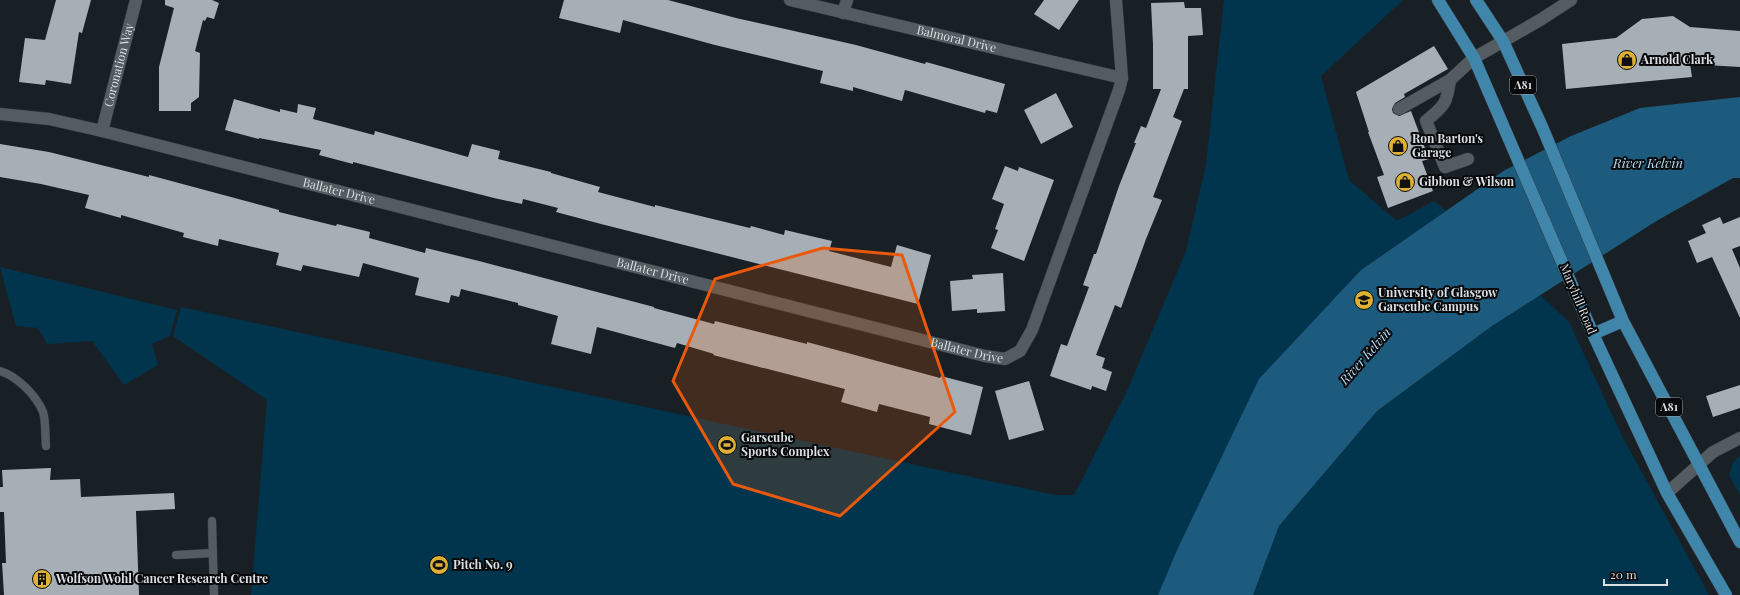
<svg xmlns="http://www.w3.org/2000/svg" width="1740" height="595" viewBox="0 0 1740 595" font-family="'Playfair Display',serif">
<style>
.green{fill:#01354e}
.water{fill:#1d5b7e}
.building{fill:#a6afb5}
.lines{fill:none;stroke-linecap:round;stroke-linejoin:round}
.service-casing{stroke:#383d41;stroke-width:9}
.minor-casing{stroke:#383d41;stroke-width:13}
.tertiary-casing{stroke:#383d41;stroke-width:13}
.primary-casing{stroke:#383d41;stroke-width:13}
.service{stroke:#545c61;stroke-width:8}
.minor{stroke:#545c61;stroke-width:12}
.tertiary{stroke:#545c61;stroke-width:12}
.primary{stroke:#4086ab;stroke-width:12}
.marked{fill:#e8590c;fill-opacity:0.2;stroke:#e8590c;stroke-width:3;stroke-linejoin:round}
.labels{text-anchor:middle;stroke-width:4;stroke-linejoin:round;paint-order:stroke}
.shield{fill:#07090b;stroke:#9b9fa2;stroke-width:1}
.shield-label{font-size:11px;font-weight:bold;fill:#dadfe2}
.street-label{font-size:12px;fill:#dadfe2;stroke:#07090b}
.poi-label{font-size:12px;font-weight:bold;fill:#dadfe2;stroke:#07090b;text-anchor:start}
.water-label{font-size:13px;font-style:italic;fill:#b7def7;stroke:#07090b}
</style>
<rect width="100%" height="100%" fill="#192025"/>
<!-- green -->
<path class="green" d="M1224 0H1403L1321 76 1349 180 1397 221 1434 201 1446 211 1361 270 1177 550 1158 595H251L267 400 173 336 181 307 1055 495H1074L1127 391 1186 251 1206 164Z
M0 267 177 310 170 336 152 344 158 365 124 385 92 341 47 344 38 328 16 326Z
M1540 295 1569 322 1623 438 1709 595H1253L1279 526 1377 411 1492 326Z
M1740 456V495L1729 475 1733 462Z"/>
<!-- water -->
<path class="water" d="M1740 97V178H1733L1658 220 1492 326 1377 411 1279 526 1253 595H1158L1177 550 1259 379 1361 270 1505 170 1571 136 1640 108Z"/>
<!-- building -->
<path class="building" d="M56 0H91L82 33 79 32 71 84 46 80 45 85 19 82 25 38 45 40Z
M165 0H212L219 3 214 19 207 17 205 21 203 20 195 51 200 53 199 97 191 103V111H159V67L174 8 165 5Z
M564 0H668L736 18 856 45 925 64 926 62 1005 84 997 113 986 110 985 113 905 90 902 101 853 87V91L820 83 823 71 715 45 623 20 620 33 559 18Z
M1044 0H1079L1059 30 1034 14Z
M1184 2 1185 8H1201L1203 35 1188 36V89H1184L1173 117 1182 121 1153 197 1162 200 1146 239 1121 308 1115 305 1096 355 1105 358 1102 368 1112 372 1106 391 1092 386 1091 390 1050 376 1061 344 1067 346 1089 287 1083 285 1094 254H1096L1119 186 1136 143H1134L1141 126 1146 128 1161 89H1153V45L1151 3Z
M1673 16 1690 27 1740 31V67L1690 64 1692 77 1566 89 1562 44 1616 38 1642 19Z
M1434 46 1448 69 1404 94 1405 97 1395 103 1392 109 1393 113 1399 116 1411 111 1429 159 1422 161 1433 191 1388 208 1377 177 1384 175 1368 132H1369L1356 92Z
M1056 93 1073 127 1041 144 1024 110Z
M234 99 280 112V109L297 113 298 104 316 108 313 119 374 135 375 131 468 157 472 144 500 151 498 159 551 172V173L600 187 598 192 655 207V205L750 228 751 226 784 235 785 230 832 241 829 251 891 267 897 245 931 255 918 304 601 224 556 212 558 208 523 199 522 204 494 198 353 162V164L319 155 321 150 259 138V139L225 130Z
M0 144 49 152 149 177V175L279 210V212L336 226 337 224 370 232 369 238 425 253 426 248 479 261 654 307V308L714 324 715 321 807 344V342L940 378 941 376 983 387 971 435 929 424 930 417 879 404 877 412 841 402 845 389 713 355 714 354 677 343 675 348 597 327 591 354 551 344 558 316 518 305V303L461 289 459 297 451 295 449 303 415 295 419 278 363 263 359 277 303 265 301 271 276 265 279 253 219 239 218 246 183 237 184 233 121 215V218L85 208 89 195 41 184 0 177Z
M1005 166 1018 171 1019 167 1054 180 1024 261 991 248 998 230 995 229 1004 204 992 199Z
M1720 217 1723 224 1740 217V246L1732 249 1740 268V318L1712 257 1697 263 1688 241 1706 233 1702 225Z
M1003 273 1005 311 977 313V309L952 311 950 281 973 279 972 275Z
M1029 381 1044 430 1009 440 995 391Z
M1740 385V408L1713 417 1706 396Z
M51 468 50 480 80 479 81 497 174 493 175 509 136 511 139 595H4L2 563H6L4 512H0V487H3L2 470Z"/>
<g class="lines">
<!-- service casing -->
<g class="service-casing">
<path id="service" d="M0 371C17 376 36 395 43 412 46 421 45 436 46 446
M212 521 214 595
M176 555 213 553"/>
</g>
<!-- minor casing -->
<g class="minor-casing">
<g id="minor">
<path id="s1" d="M790 0 1122 78"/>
<path d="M843 13 847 0"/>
<path d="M1450 80C1447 104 1444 106 1426 121L1445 167 1468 159"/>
<path d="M1399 109 1450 80 1474 58"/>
<path id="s2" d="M0 114 49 119 102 131 985 356 1005 359 1020 351 1032 330 1119 90 1122 78 1116 0"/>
<path id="s3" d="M102 131 136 0"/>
<path d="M1667 493 1713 452 1740 438"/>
</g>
</g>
<!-- tertiary casing -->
<g class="tertiary-casing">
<path id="tertiary" d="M1474 58 1540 20 1571 0"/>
</g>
<!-- primary casing -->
<g class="primary-casing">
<path id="primary" d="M1438 0 1474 58 1593 334 1667 493 1726 595
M1476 0 1503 41 1543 129 1623 321 1740 542
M1593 334 1623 321"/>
</g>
<!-- service -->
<use href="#service" class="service"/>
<!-- minor -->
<use href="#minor" class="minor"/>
<!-- tertiary -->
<use href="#tertiary" class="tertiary"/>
<!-- primary -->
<use href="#primary" class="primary"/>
</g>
<!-- marked area -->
<path class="marked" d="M823 248 902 255 955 412 840 516 733 484 673 381 715 279Z"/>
<!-- icons -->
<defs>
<g id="shop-disc" transform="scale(1)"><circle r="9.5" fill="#dfb133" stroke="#07090b"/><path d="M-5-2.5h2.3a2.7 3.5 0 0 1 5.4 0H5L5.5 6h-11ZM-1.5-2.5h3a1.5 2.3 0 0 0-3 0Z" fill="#111"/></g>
<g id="university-disc" transform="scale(1)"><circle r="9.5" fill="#dfb133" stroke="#07090b"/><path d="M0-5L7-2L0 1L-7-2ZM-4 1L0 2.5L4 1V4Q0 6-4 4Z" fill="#111"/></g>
<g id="stadium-disc" transform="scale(1)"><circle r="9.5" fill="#dfb133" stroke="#07090b"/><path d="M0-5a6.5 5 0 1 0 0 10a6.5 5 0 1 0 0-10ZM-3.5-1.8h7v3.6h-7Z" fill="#111"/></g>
<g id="building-disc" transform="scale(1)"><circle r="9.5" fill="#dfb133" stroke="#07090b"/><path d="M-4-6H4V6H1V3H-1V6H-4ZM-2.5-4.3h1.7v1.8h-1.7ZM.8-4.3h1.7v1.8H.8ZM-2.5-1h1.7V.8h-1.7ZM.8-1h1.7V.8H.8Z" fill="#111"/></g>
</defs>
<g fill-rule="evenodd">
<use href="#shop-disc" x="1627" y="60"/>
<use href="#shop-disc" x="1398" y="146"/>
<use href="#shop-disc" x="1405" y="182"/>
<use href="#university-disc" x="1364" y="300"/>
<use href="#stadium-disc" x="727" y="445"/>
<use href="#stadium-disc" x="439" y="565"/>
<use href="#building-disc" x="42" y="579"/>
</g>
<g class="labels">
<!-- shield labels -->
<g class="shield">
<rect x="1510" y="76" width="26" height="18" rx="3"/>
<rect x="1656" y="398" width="26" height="18" rx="3"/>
</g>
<g class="shield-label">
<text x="1523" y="89">A81</text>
<text x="1669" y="411">A81</text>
</g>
<!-- street labels -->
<g class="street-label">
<text dy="4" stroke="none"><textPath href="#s1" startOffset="171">Balmoral Drive</textPath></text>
<text dy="4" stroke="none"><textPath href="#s3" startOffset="68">Coronation Way</textPath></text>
<text dy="4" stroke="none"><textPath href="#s2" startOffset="348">Ballater Drive</textPath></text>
<text dy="4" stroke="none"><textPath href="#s2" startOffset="672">Ballater Drive</textPath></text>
<text transform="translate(1578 299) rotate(67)" y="4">Maryhill Road</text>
<text dy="4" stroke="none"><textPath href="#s2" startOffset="996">Ballater Drive</textPath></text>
</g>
<!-- poi labels -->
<g class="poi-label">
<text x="1641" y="64">Arnold Clark</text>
<text x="1412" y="143">Ron Barton's<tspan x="1412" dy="14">Garage</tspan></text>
<text x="1419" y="186">Gibbon &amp; Wilson</text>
<text x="1378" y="297">University of Glasgow<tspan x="1378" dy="14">Garscube Campus</tspan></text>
<text x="741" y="442">Garscube<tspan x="741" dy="14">Sports Complex</tspan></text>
<text x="453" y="569">Pitch No. 9</text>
<text x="56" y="583">Wolfson Wohl Cancer Research Centre</text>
</g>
<!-- water labels -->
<g class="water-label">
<text x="1648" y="168">River Kelvin</text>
<text transform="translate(1365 356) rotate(-49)" y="5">River Kelvin</text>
</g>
</g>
<!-- scale -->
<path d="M1604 579v6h63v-6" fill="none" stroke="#dadfe2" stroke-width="2"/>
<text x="1610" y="579" font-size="12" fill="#dadfe2" stroke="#07090b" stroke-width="3" paint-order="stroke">20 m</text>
</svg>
